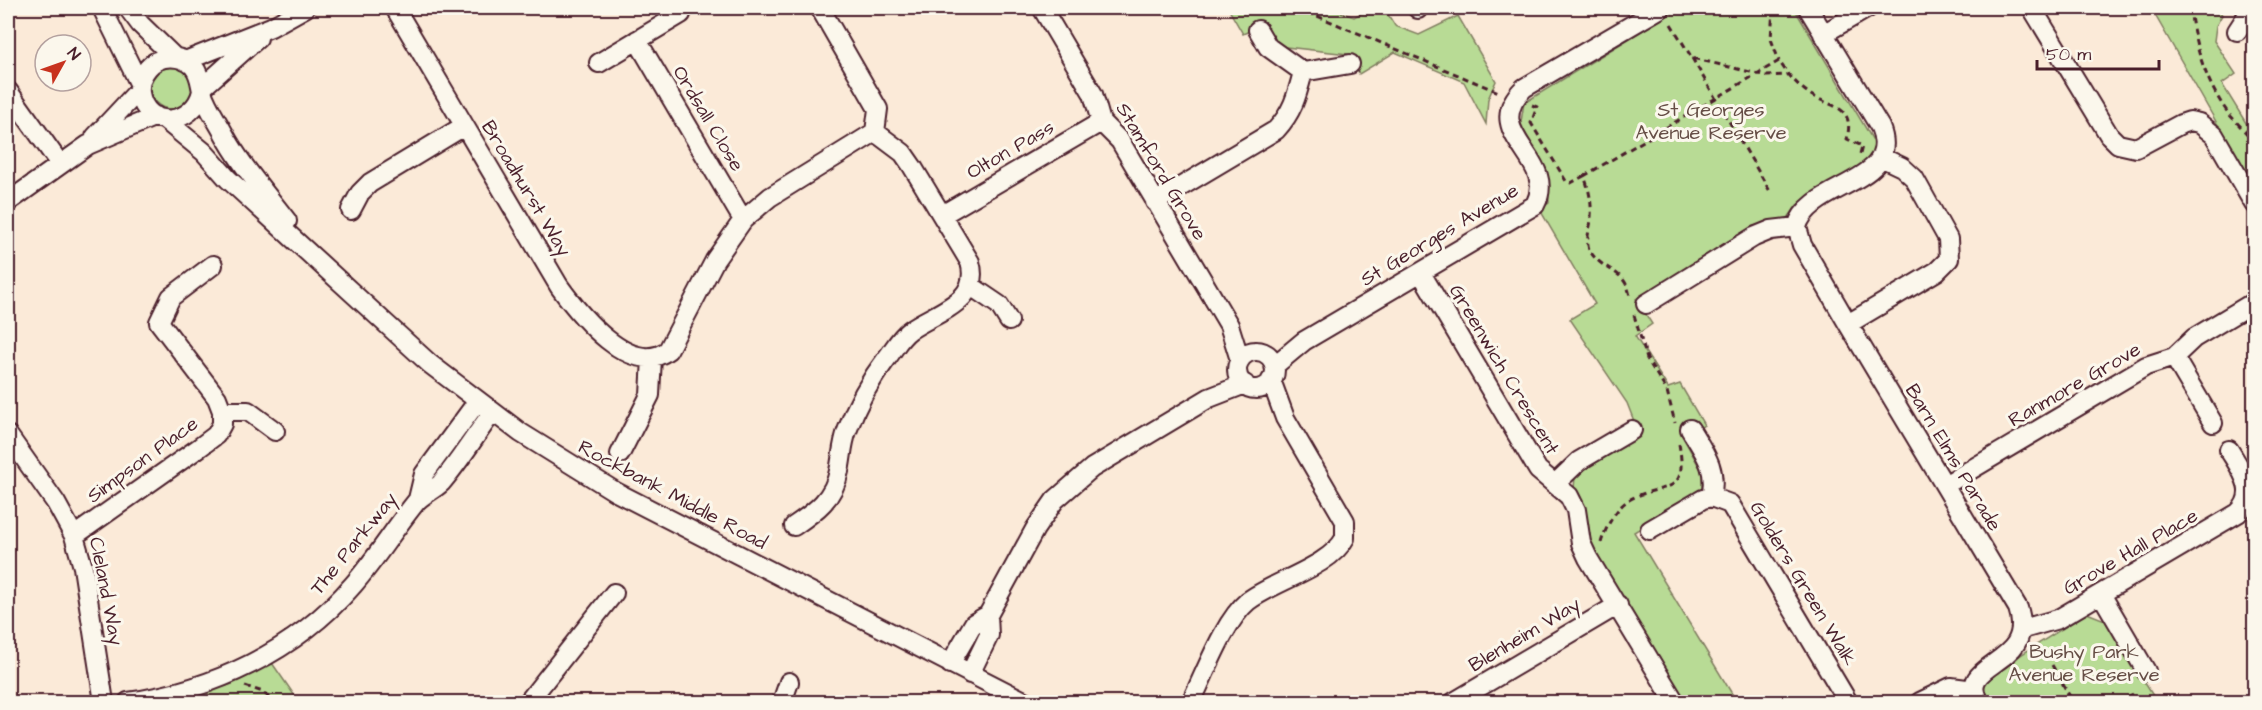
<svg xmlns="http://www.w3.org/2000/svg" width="2262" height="710" viewBox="0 0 2262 710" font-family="'Architects Daughter',sans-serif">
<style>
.green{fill:#b8db95;stroke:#817d60;stroke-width:1.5}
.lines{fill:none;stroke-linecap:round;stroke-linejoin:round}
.minor-casing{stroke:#4a1f2b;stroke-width:22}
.path{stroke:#4a1f2b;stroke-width:3;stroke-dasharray:6 4.5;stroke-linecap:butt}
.minor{stroke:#fbf7ec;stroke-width:18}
.labels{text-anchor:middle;stroke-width:6;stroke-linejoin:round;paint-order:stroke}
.park-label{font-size:20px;fill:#664e46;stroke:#fbf7ec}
.street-label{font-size:20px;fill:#4a1f2b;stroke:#fbf7ec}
</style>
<rect width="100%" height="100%" fill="#fbead8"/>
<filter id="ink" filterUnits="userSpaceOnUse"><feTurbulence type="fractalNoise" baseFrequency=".0167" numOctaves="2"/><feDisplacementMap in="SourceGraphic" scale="12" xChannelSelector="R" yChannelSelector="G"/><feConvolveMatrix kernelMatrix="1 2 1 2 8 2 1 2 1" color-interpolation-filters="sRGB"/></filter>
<g filter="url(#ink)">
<!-- green -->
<path class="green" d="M1228 8H1329L1354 17 1371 8H1384L1395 26 1419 35 1458 16 1496 81 1488 99 1486 124 1464 82 1395 52 1359 74 1348 54 1277 46 1266 23 1243 34Z
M1679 8H1794L1874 142V153L1867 163 1797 205 1786 221 1753 226 1636 299 1652 324 1635 336 1668 388 1680 384 1704 425 1684 439 1702 472V491L1634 532 1737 702H1683L1592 547 1587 519 1574 489 1575 476 1583 468 1639 434 1627 403 1570 319 1595 304 1540 210 1549 203 1548 177 1520 128 1524 103Z
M2151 8H2218L2222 15 2216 26 2214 41 2236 74 2222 84 2254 136V188Z
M150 88a21 21 0 1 1 42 0a21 21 0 1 1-42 0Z
M2087 613 2105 620 2157 702H1991L1983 689 1989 675Z
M272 663 299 702H176L232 684Z"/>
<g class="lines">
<!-- minor casing -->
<g class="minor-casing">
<path id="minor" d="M102 8 140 85
M128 8 140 24 174 57
M395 8 559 286C579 314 631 379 668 350L715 260 743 220 770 197 875 132 878 109 820 8
M1042 8 1093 94 1101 122 1120 141 1229 325 1240 360
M1417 8 1418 9
M2032 8 2109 135 2118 144 2136 148 2181 124 2190 121 2199 123 2214 135 2254 204
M1258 30 1268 47 1303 72 1350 64
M2237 31 2252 8
M1823 34 1868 8
M637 40 743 220
M185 61 271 27 305 8
M599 63 681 14
M202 88 258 38
M8 91 60 164
M202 91C194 126 146 131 140 93 139 84 142 75 148 68 159 55 180 54 193 66 200 74 200 82 202 91 206 105 216 119 223 132 240 164 265 192 287 221
M164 119 204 152 228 179 430 364 521 433 616 492 1026 702
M95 137 139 90
M8 202 88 145 156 116
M1155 202 1276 130C1293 112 1297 95 1303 72
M351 210 360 193 370 183 464 126
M942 215 1101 122
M1797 227 1802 245 1848 324 2018 608C2038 667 1954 660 1979 702
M1421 273 1538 470 1569 496 1576 510 1581 543 1588 558 1675 702
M971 286 999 305 1009 321
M1646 304 1754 237 1771 230 1797 227C1809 182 1904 184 1880 127L1808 8
M1848 324 1937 271 1949 259 1948 239 1914 178 1902 167 1881 157
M1237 370a19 19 0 1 1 38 0a19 19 0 1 1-38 0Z
M2174 357 2213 423
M1274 366 1304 341 1535 205C1560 158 1477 134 1524 88L1661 8
M222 411H248L275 431
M1690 429C1704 452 1718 469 1711 497
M8 435 56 503 74 536 83 567 104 702
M620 454 650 395 652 358
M1556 483 1579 461 1632 430
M1945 485 2146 366 2174 357 2194 338 2254 302
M418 499 424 474 477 402
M794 526C816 511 834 498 839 471 842 458 842 444 847 431 856 406 871 379 887 358 894 349 900 337 910 330 935 312 982 302 970 262L912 166 903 153 875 132
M1650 530 1703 499 1711 497 1730 504 1848 702
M74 536 200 447 216 435 222 424V411L217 398 159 322 171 297 213 265
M2101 594 2146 671
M2023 629 2058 619 2238 513C2260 493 2241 470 2229 450
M950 664 974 623 988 615 1035 529 1055 500 1092 468 1209 398 1245 384
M970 674 989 635 988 615
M128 702C213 690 296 651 353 585 376 559 394 529 416 502 423 494 434 490 441 483 460 461 475 436 492 413
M528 702 614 593
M782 702 789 682
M1191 702C1205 674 1224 621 1248 601 1274 581 1330 567 1345 538V521L1285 418 1271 380
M1454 702 1618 605
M1920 702 1951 687 1974 690"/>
</g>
<!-- path -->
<path class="path" d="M1298 8 1501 93
M1773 8 1771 39 1779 61
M2190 8C2194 44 2206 84 2229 114 2237 123 2246 132 2254 142
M1671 24 1692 58 1767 76 1788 75
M1692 58 1771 193
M1532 105 1537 107 1531 123 1566 181 1571 183 1584 176C1589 189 1592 202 1591 217 1591 228 1585 238 1589 249 1600 272 1626 267 1630 297
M1584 176 1779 61C1788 75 1797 85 1811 95 1832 108 1855 105 1847 139L1862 146 1860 154
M1634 315 1647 359 1667 391 1675 423
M1601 543C1605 529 1616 507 1629 500 1662 481 1689 500 1679 444
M2052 665 2073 702
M245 686 263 692 274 702
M965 702H981
M2119 702 2133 694"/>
<!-- minor -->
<use href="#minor" class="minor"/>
</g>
</g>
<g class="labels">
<!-- park labels -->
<g class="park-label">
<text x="1711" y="116">St Georges<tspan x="1711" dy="23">Avenue Reserve</tspan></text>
<text x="2084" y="658">Bushy Park<tspan x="2084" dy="23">Avenue Reserve</tspan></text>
</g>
<!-- street labels -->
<g class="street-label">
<text transform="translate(709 118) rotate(59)" y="7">Ordsall Close</text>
<text transform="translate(1010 149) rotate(-30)" y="7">Olton Pass</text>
<text transform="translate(1162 171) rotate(59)" y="7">Stamford Grove</text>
<text transform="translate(527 188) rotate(59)" y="7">Broadhurst Way</text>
<text transform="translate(1439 234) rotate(-31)" y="7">St Georges Avenue</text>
<text transform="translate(1505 369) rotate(59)" y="7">Greenwich Crescent</text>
<text transform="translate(2074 384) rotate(-30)" y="7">Ranmore Grove</text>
<text transform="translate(1954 457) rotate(59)" y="7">Barn Elms Parade</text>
<text transform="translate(142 459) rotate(-36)" y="7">Simpson Place</text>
<text transform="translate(673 494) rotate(28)" y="7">Rockbank Middle Road</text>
<text transform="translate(353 543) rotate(-51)" y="7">The Parkway</text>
<text transform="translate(2130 551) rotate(-30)" y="7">Grove Hall Place</text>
<text transform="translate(1804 583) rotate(59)" y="7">Golders Green Walk</text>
<text transform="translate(107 591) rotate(79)" y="7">Cleland Way</text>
<text transform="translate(1524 634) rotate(-31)" y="7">Blenheim Way</text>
</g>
</g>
<!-- margin -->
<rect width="2262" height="710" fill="none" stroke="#fbf7ec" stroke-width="30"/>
<rect x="15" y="15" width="2232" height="680" fill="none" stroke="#4a1f2b" stroke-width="2" filter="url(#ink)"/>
<!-- north arrow -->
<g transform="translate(63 63) rotate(50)"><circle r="28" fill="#fbf7ec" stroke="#b4a19f" stroke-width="1.5"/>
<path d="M0-4.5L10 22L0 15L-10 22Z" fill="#c8321e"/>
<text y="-9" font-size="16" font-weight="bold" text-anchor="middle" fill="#4a1f2b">N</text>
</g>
<!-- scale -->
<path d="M2037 60v9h122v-9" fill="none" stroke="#4a1f2b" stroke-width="3"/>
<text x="2046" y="60" font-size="18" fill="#4a1f2b" stroke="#fbf7ec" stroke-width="4.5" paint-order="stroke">50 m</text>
</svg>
